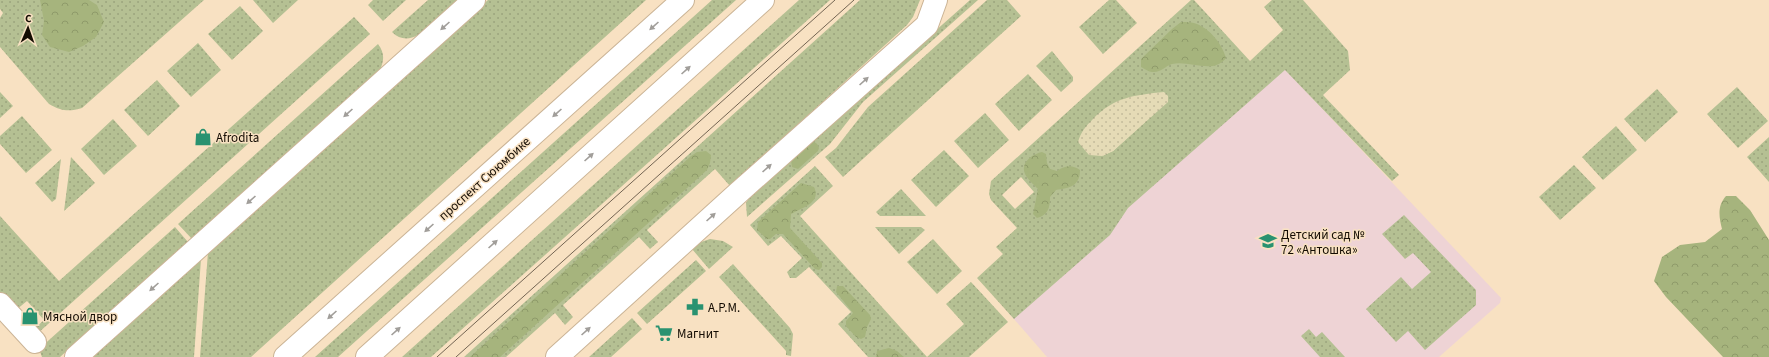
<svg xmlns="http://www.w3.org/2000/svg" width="1769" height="357" viewBox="0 0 1769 357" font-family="'Source Sans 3',sans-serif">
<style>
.education{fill:#eed3d5}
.grass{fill:url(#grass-dots);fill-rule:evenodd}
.forest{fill:url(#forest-crowns)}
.sand{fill:url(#sand-dots)}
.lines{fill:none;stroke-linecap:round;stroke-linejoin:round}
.minor-casing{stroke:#cbb496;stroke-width:24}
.major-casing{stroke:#cbb496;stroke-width:24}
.minor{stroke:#fff;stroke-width:22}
.major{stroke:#fff;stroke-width:22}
.tram{stroke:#746553;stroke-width:1}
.oneway{fill:#a19e9a}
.labels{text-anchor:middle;stroke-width:3;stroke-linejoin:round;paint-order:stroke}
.poi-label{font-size:13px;fill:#140c03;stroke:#f8e1c2;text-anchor:start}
.street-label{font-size:13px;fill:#140c03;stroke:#f8e1c2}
</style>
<defs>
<pattern id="grass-dots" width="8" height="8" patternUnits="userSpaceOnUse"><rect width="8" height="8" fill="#b5c093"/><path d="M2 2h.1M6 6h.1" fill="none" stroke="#9ba47d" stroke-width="1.8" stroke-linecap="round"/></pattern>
<pattern id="forest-crowns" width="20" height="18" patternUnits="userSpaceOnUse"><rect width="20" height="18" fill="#a6b47d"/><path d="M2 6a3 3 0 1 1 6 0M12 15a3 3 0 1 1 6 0" fill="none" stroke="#8e9a6a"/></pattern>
<pattern id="sand-dots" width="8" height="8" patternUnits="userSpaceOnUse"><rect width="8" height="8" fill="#e5dbb6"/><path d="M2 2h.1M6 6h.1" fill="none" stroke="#c4bb9b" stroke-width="1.8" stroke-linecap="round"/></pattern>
</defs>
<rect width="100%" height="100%" fill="#f8e1c2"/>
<!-- education -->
<path class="education" d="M1284 68 1501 298 1500 303 1439 357H1047L1007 311Z"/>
<!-- grass -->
<path class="grass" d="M0 0H204L82 108C69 112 61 111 49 104L0 47V18L3 13 0 9Z
M253 0H298L273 23Z
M373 0H406L383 21 368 5Z
M428 0H457L418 35C409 40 400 40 392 32Z
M488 0H646L251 357H200L208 252Z
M712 0H736L338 357H315Z
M799 0H830L431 357H402Z
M860 0H920L913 17 907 25 730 186 715 169 647 230 658 242 650 249 639 237 563 305 573 317 565 325 555 313 506 357H464Z
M970 0H978L863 102 830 144 747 217 746 203 750 196Z
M987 0H1007L1021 16 843 177 825 157 836 148 868 107Z
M1109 0H1116L1137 23 1103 54 1079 27Z
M1191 0H1194L1250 61 1283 30 1264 7 1272 0H1303L1348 51 1350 70 1323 95 1399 175 1392 181 1285 70 1128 208 1110 235 1014 319 977 278 1003 254 996 247 1017 228 991 200 989 194 991 181ZM1167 102 1113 151 1102 156ZM1021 177 1034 192 1015 209 1002 195Z
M240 6 263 31 232 60 208 34Z
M354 17 370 34 37 334 33 330 44 320 27 301 16 310 0 293V216L59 281Z
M198 43 221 70 191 97 167 71Z
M378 44C385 53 384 61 380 70L192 239 178 224Z
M1052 51 1073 77V81L1061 92 1036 66Z
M1028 74 1052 100 1019 131 995 104Z
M157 80 180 106 148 136 124 110Z
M1737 87 1768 121 1738 148 1707 114Z
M1657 89 1678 112 1645 142 1624 119Z
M0 92 13 106 0 118Z
M985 113 1009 140 978 168 954 141Z
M22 116 52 150 26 173 0 144V136Z
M113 119 137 146 104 175 81 149Z
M1616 126 1637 150 1603 180 1582 157Z
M1769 137V182L1747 157Z
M944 150 969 176 936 207 911 180Z
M71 157 95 183 64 211Z
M61 159 56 199 52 202 35 183Z
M1574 165 1596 188 1560 220 1539 197Z
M815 166 833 186 800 216 927 357 964 324 946 304 971 282 1008 322 969 357H868L838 324 851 312 809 267 796 278H790L787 272 802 258 781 236 768 246 750 225Z
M901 189 926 216H880L876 212Z
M1404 215 1476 290V305L1425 350 1408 331 1396 342 1366 309 1401 277 1412 289 1431 272 1413 253 1405 259 1382 234Z
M175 227 188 242 60 357H42L39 349Z
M875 227H921L925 230 899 254Z
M710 239 723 241 733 247 709 269 692 249 698 243Z
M933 239 962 271 937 294 907 262Z
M201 259 194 357H92Z
M696 260 706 271 647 324 637 313Z
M733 264 790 328 793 334 791 356 786 355V351L719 277Z
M632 318 642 329 611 357H589Z
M1309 329 1316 337 1322 332 1345 357H1320L1301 336Z"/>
<!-- forest -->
<path class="forest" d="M40 0H89L97 5 104 22 96 37 83 46 69 52 50 47 42 35 44 21Z
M1181 22C1185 22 1191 22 1194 23 1210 28 1222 44 1226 58 1213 75 1190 60 1172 64 1165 66 1161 73 1152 72 1149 72 1145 69 1141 67V59L1172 29Z
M811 142C816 142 818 144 819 148L818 151 798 169 792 167 791 160Z
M706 151 711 155 710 163 707 170 500 357H470L691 156 697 152Z
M1042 152 1046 154 1047 163 1050 169 1057 171C1066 165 1072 165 1080 170 1080 186 1070 188 1056 190L1050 197C1050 208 1048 215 1037 218L1033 214 1038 189C1034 185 1028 180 1025 174 1020 163 1032 154 1042 152Z
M801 183 814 187C822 203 801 208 791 214L790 228 822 263V267L819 270 815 269 783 234H776L770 239H767L757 230 758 222Z
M1726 196H1736L1750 210 1769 240V357H1723L1666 297 1654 281 1662 257 1680 245 1705 242 1722 229C1719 217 1717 206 1726 196Z
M837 286H843L870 315 871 319 867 327 865 337 861 339 856 337 846 326V321L853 313 836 292Z
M889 348 897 351 904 357H876L877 351Z"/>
<!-- sand -->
<path class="sand" d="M1164 92 1168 96V102L1113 151 1102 156 1089 155 1078 142C1081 132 1085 127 1093 119 1114 97 1135 95 1164 92Z"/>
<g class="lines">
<!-- minor casing -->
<g class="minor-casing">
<path id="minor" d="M0 304 35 342
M76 357 474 0
M557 357 738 193 927 25 936 0"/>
</g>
<!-- major casing -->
<g class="major-casing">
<path id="major" d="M285 357 683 0
M367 357 763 0"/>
</g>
<!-- minor -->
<use href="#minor" class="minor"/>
<!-- major -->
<use href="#major" class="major"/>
<!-- tram -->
<path class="tram" d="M437 357 835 0
M456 357 854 0"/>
</g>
<!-- one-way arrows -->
<defs><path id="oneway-solid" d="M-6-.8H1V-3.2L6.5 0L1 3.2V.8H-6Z"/></defs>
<g class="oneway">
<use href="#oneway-solid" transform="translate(445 26) rotate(138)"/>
<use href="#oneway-solid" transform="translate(654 26) rotate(138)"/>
<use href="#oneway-solid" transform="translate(686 70) rotate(-42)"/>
<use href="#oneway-solid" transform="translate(864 81) rotate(-42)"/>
<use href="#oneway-solid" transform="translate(348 113) rotate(138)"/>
<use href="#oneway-solid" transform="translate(557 113) rotate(138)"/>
<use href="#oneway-solid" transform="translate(589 157) rotate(-42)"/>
<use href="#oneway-solid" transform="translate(767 168) rotate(-42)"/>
<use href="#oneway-solid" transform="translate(251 200) rotate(138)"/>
<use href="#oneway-solid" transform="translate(711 217) rotate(-42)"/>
<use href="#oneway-solid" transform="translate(429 228) rotate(138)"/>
<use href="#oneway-solid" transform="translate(493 244) rotate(-42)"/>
<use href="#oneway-solid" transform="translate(154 287) rotate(138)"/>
<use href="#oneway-solid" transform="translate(332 315) rotate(138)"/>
<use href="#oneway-solid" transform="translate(396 331) rotate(-42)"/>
<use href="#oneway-solid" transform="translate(586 331) rotate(-42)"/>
</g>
<!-- icons -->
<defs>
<g id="shop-bare" transform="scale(1.38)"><path d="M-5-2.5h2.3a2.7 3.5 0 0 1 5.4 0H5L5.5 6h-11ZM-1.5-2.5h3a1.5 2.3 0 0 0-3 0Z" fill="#299270" stroke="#f8e1c2" stroke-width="2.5" paint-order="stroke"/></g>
<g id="school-bare" transform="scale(1.38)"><path d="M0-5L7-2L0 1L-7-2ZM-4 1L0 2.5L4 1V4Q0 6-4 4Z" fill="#299270" stroke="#f8e1c2" stroke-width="2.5" paint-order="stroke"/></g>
<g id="pharmacy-bare" transform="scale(1.38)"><path d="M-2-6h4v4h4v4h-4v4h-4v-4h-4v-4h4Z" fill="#299270" stroke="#f8e1c2" stroke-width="2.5" paint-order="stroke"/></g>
<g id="supermarket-bare" transform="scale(1.38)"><path d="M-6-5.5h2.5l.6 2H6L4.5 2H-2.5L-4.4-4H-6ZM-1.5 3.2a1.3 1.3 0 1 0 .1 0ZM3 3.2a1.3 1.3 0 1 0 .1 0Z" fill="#299270" stroke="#f8e1c2" stroke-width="2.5" paint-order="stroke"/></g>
</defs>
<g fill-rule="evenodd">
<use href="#shop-bare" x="203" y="137"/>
<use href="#school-bare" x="1268" y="241"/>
<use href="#pharmacy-bare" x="695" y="307"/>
<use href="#shop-bare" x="30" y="316"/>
<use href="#supermarket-bare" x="664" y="333"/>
</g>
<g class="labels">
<!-- poi labels -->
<g class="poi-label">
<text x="216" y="142">Afrodita</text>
<text x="1281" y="239">Детский сад №<tspan x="1281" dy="15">72 «Антошка»</tspan></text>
<text x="708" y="312">А.Р.М.</text>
<text x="43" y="321">Мясной двор</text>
<text x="677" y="338">Магнит</text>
</g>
<!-- street labels -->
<g class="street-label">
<text transform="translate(484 178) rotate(-42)" y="5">проспект Сююмбике</text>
</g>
</g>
<!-- north arrow -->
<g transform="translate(28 28) rotate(2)" stroke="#f8e1c2" stroke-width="3" paint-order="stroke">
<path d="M0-3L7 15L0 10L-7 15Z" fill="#140c03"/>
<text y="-6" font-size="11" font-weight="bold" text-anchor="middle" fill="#140c03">С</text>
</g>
</svg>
